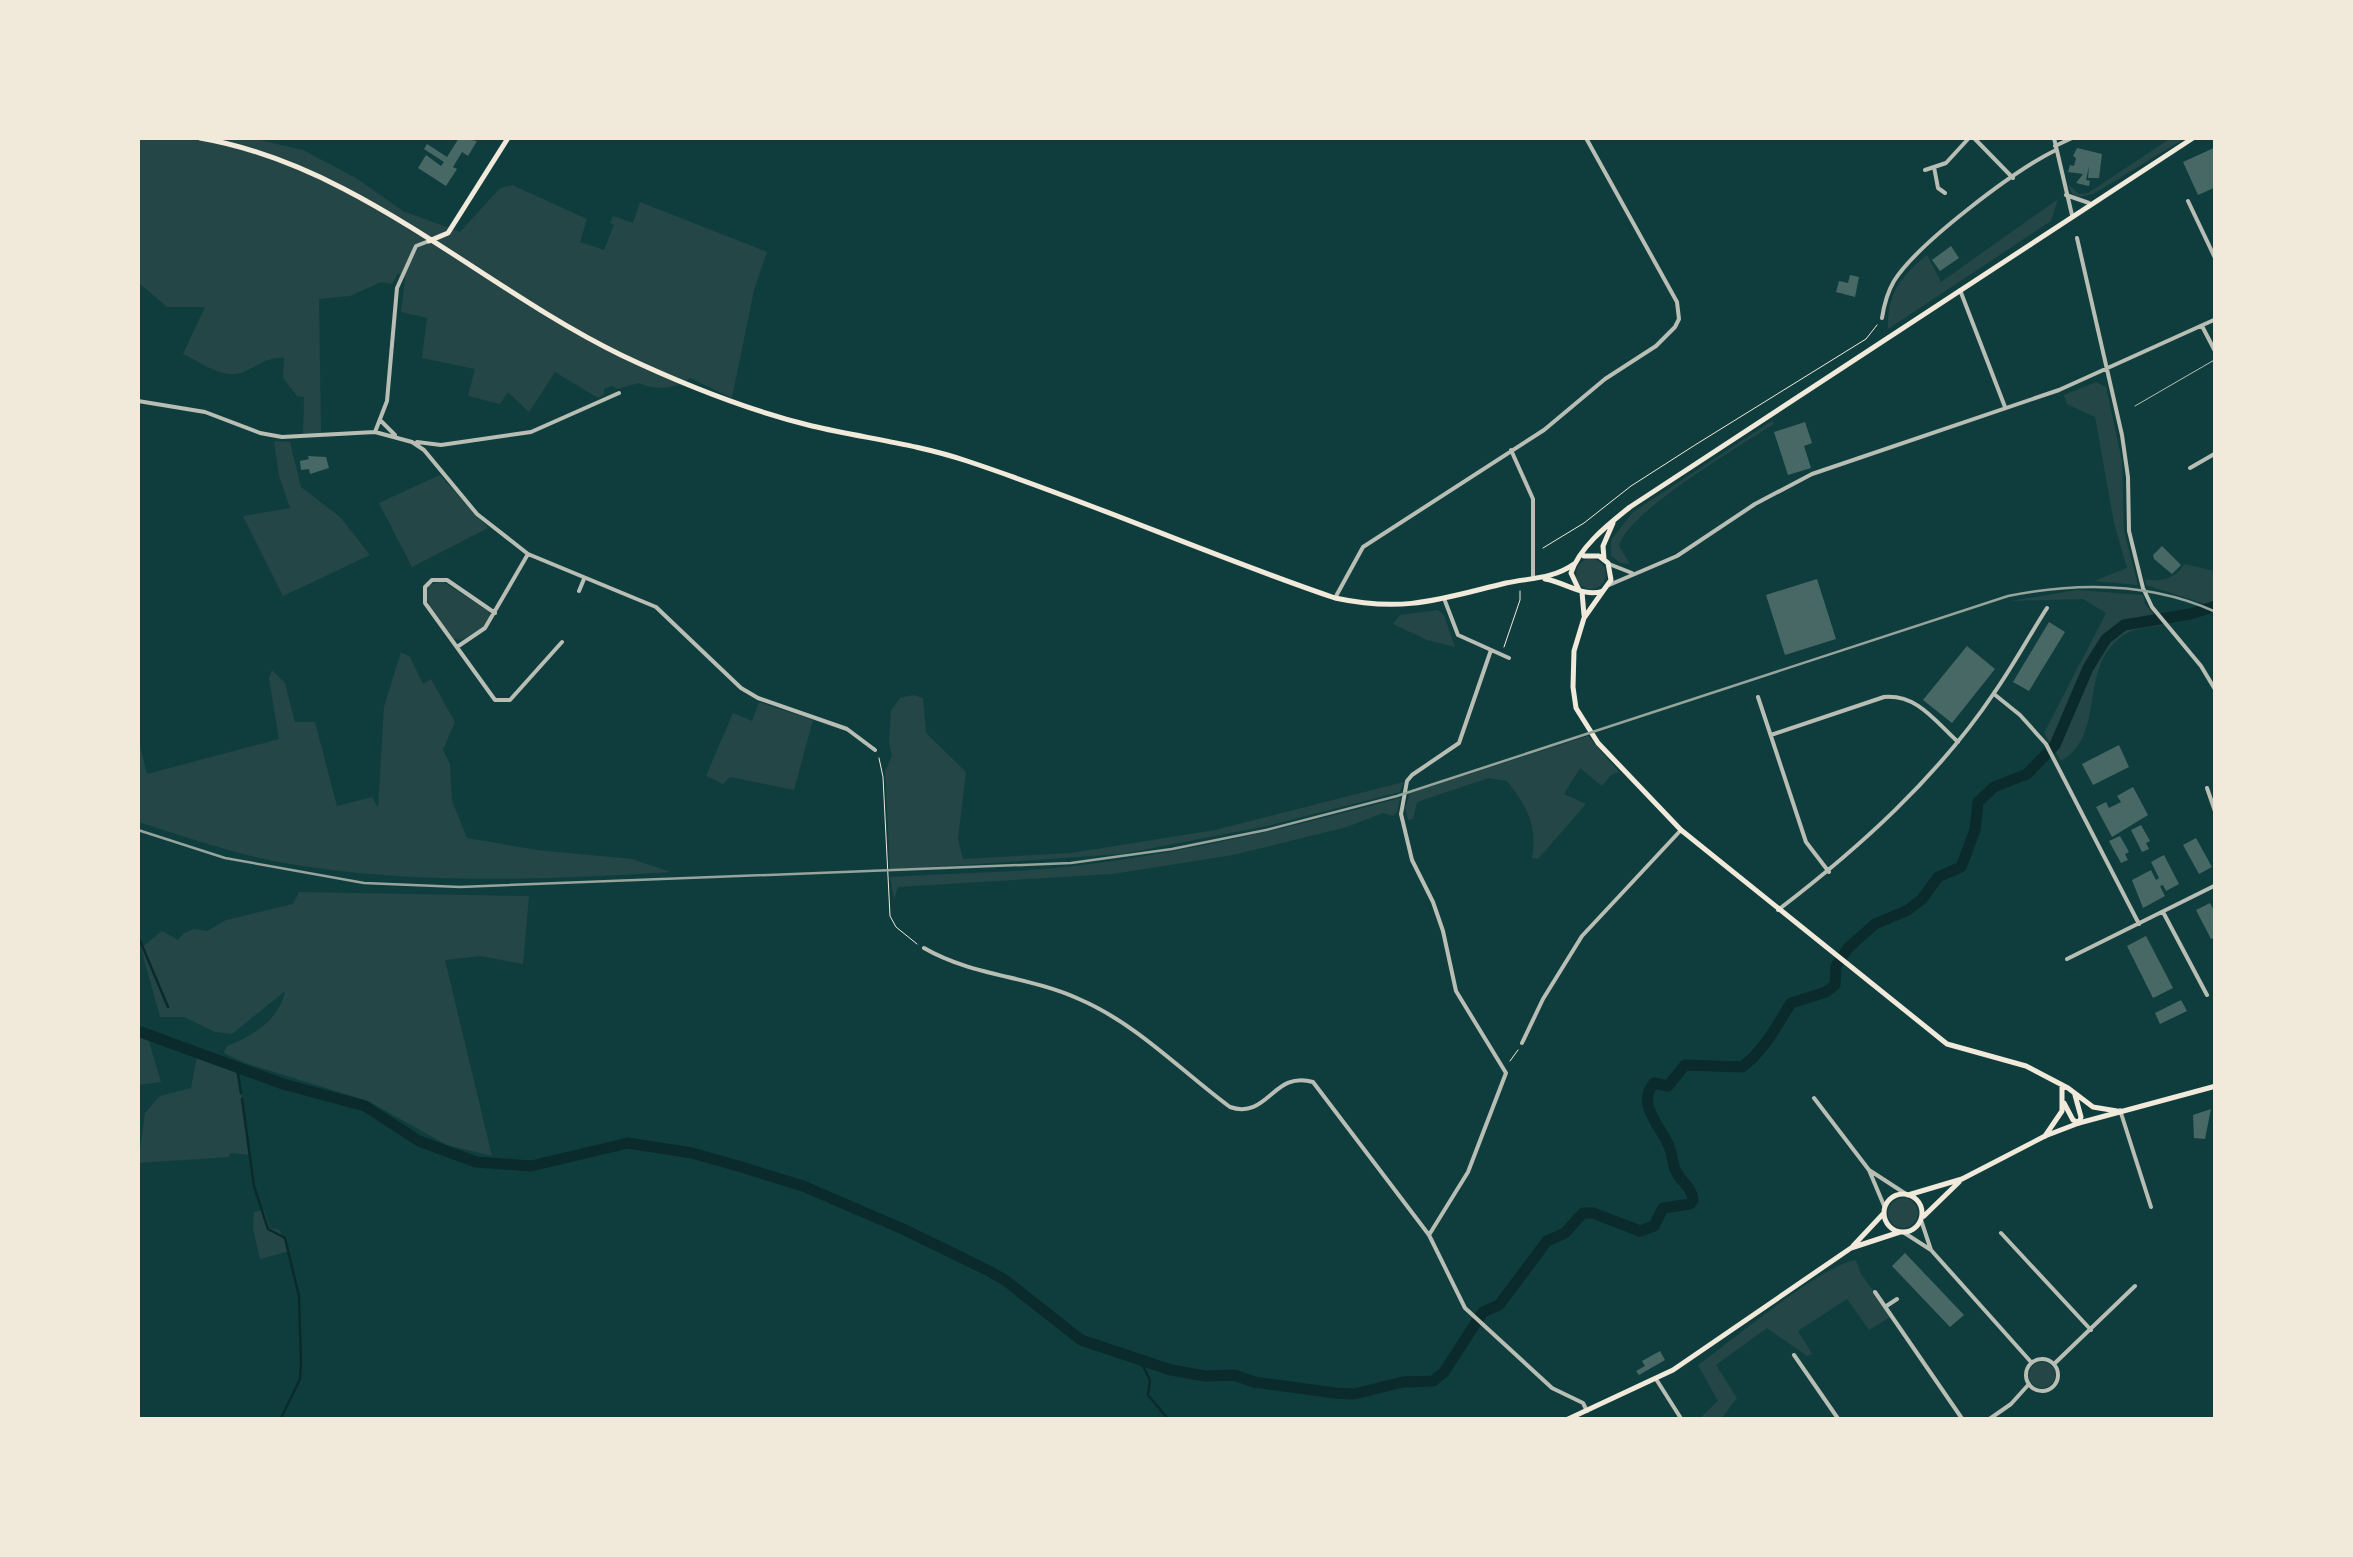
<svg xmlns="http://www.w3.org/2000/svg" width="2353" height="1557" viewBox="0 0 2353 1557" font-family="'Noto Sans',sans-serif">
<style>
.green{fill:#244646}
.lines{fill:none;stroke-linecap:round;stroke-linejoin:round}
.stream{stroke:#0a2a2b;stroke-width:2.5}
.river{stroke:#0a2a2b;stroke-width:11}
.building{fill:#486865}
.path{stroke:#f1e9da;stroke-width:1}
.service{stroke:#b8beb3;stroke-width:1}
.minor{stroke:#b8beb3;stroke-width:4}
.tertiary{stroke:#b8beb3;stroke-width:4}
.secondary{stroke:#f1e9da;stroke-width:5}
.primary{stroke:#f1e9da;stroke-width:5}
.rail{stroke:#97a49c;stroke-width:2.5}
</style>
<rect width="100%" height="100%" fill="#0f3d3e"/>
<!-- green -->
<path class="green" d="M138 138H251L303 150 356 178 403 211 460 232 500 188 512 185 587 219 580 242 604 250 614 225 610 223 613 216 633 223 640 202 767 252 754 290 732 398 690 378C677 389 655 391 639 383L617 389 612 386 604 389V394L598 398 555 372 529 412 508 392 500 404 468 396 475 369 422 358 427 318 401 312 405 278 398 273 392 284 381 282 350 296 319 299 321 434 303 435 304 397 297 396 283 378 284 358C261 356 249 376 229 374 215 373 196 360 183 354L205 307H167L140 284 138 287Z
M2171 138H2186L2093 194 2079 197 2072 194 2068 184 2079 194 2088 193Z
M2058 199 2051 221 1888 329C1887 294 1901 276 1927 255L1941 282Z
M2096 382 2106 387 2122 461 2124 531 2138 585 2094 581 2127 568 2114 523 2095 417 2067 404 2064 395Z
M1772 421 1774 424C1741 445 1627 512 1619 546L1630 564 1621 563 1611 556V540L1633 512Z
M274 441 290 442 301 487 340 517 370 555 283 596 243 516 290 508 279 476Z
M440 475 488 528 412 567 379 503Z
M1576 574a15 15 0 1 1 30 0a15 15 0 1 1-30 0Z
M2184 564 2215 571V607L2146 585 2145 579C2160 583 2177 578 2184 564Z
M442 581 489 611 490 617 484 627 462 640 454 639C442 623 420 604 429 585Z
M2077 590 2143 595 2145 604 2163 625C2151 627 2136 628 2125 634 2076 666 2108 734 2061 761L2044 733 2106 613 2083 599 2010 601Z
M1438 610 1444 615 1455 647 1427 640 1393 624 1400 615Z
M401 652 410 657 423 684 431 679 455 722 443 750 450 764 452 801 467 838 537 850 632 859 671 872C542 880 412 885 284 863 234 854 186 837 138 822V738L147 774 279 739 269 678 272 670 285 683 295 722H315L337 806 372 797 378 808 384 707Z
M913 695 923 698 926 733 966 772 958 839 963 859 1071 853 1215 830 1404 782 1400 792 1267 826 1122 854 890 870 885 772 892 755 889 743 891 710 900 698Z
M759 702 813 720 794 790 730 777 723 784 706 776 733 713 752 721Z
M1588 736 1619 772 1611 775 1602 786 1580 768 1564 794 1586 804 1538 859 1532 858C1538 825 1527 807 1507 781L1489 778 1417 802 1413 819 1408 820 1405 808 1410 793Z
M1400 798 1397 812 1393 816 1383 813 1347 827 1233 855 1113 874 898 887 894 899 890 877C951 873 1014 873 1075 866 1185 853 1293 827 1400 798Z
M299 892 529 896 523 964 480 956 445 960 492 1156 447 1145 368 1101 245 1063 224 1053 227 1046C252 1037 280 1019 285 991L232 1034 215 1032 184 1017H160L141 948 162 931 178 940 184 933 194 929 207 931 226 920 293 904Z
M138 1031 147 1035 161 1082 138 1085Z
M202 1055 237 1068 251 1155 230 1153 229 1157 138 1163 145 1113 160 1096 191 1088 197 1056Z
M1888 1213a15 15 0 1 1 30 0a15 15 0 1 1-30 0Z
M264 1210 270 1228 279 1230 290 1251 260 1259 253 1229 254 1212Z
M1856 1260 1861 1274 1892 1316 1869 1330 1847 1299 1798 1331 1812 1354 1807 1356 1767 1328 1716 1365 1737 1398 1721 1419H1699L1718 1401 1698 1365C1730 1342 1823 1264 1856 1260Z
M2029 1375a13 13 0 1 1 26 0a13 13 0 1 1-26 0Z"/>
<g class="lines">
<!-- stream -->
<path class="stream" d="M138 936 168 1007
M237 1068 241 1093
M242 1099 254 1186 268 1229 285 1238 299 1296 301 1363 300 1379 280 1420
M1141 1362 1150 1380 1148 1395 1169 1420"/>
<!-- river -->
<path class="river" d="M138 1031 283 1084 365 1106 419 1141 476 1162 531 1166 628 1143 692 1153 738 1166 803 1186 903 1229 987 1270 1005 1280 1081 1340 1171 1370 1205 1376 1234 1375 1254 1382 1335 1393 1354 1394 1403 1382 1433 1381 1444 1372 1483 1312 1499 1305 1547 1241 1565 1233 1583 1213H1593L1640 1231 1654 1226 1663 1208 1690 1204 1693 1200C1692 1187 1683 1184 1677 1173 1672 1166 1673 1157 1670 1149 1663 1128 1635 1105 1654 1083L1668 1086 1685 1065 1742 1067C1764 1051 1777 1025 1791 1003L1826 992 1835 985 1836 966 1848 948 1875 924 1908 910 1922 899 1938 877 1961 867 1975 830 1978 802 1994 787 2027 774 2055 745 2088 668 2106 639 2124 625 2190 614 2216 606"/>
</g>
<!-- building -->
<path class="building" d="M459 138 477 141 468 156 462 152 453 167 457 169 446 186 418 168 426 155 441 166 444 162 424 149 427 144 447 157Z
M2216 147V187L2198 195 2183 162Z
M2077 148 2102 154 2099 178H2088L2089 166 2086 180 2090 181 2089 186 2076 183 2083 174 2068 172 2070 165 2074 166 2076 158 2073 156Z
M1951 246 1959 258 1940 271 1932 260Z
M1850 275 1859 277 1855 297 1836 292 1839 281 1848 283Z
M1805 422 1812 443 1804 446 1811 468 1788 475 1774 432Z
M308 456 326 457 329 468 310 474 309 469 301 470 300 461 309 459Z
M2162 546 2181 565 2172 574 2154 559 2153 555Z
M1817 579 1836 639 1785 655 1766 595Z
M2049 622 2065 632 2029 691 2013 682Z
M1967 646 1995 669 1952 723 1923 700Z
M2119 745 2129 767 2093 785 2082 764Z
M2133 787 2148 815 2112 837 2096 807 2106 802 2109 808 2121 802 2117 796Z
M2141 825 2150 841 2146 843 2149 849 2142 852 2131 830Z
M2120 836 2129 852 2125 854 2128 860 2121 863 2109 841Z
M2196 838 2212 867 2199 874 2183 845Z
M2164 855 2179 884 2166 891 2163 885 2160 886 2165 896 2143 908 2132 880 2151 870 2156 880 2159 878 2151 862Z
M2210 903 2216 914V937L2211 939 2196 910Z
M2146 936 2173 988 2153 998 2127 946Z
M2181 1000 2187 1011 2160 1024 2155 1013Z
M2211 1109 2205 1139 2194 1138 2193 1115Z
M1905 1253 1964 1315 1950 1327 1892 1266Z
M1660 1351 1665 1360 1639 1375 1636 1371 1645 1366 1642 1361Z"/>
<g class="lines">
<!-- path -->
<path class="path" d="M1543 548 1584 523 1631 486 1695 445 1866 339 1877 325
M1504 647 1520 600V591
M879 758 883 777 890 916 896 927 917 944
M1510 1061 1518 1050"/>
<!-- service -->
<path class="service" d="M2135 406 2216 359"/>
<!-- minor -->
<path class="minor" d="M1974 138 2013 178
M2055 146 2072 138
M1934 167 1938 188 1945 193
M1925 170 1946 163 1969 138
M2188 201 2216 260
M2077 238 2122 435 2128 477 2129 531 2143 588 2152 607 2201 666 2216 691
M1960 290 2005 407
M1882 318C1884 305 1887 293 1894 281 1918 243 2015 170 2056 150
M2202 326 2216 353
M138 401 205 412 260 433 282 437 375 432 412 442 424 450 477 514 528 554 656 607 741 688 758 698 847 729 875 750
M381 421 395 435
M375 432 387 401 397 288 416 246 429 241
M417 442 441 445 531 432 619 393
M1511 450 1533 499V579
M2190 468 2216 453
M1609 564 1632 573
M1609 585 1677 556 1755 504 1812 474 2059 390 2216 319
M579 591 584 579
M1335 598 1363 547 1544 430 1605 379 1656 346 1675 327 1679 319 1677 302 1586 138
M1445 601 1458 635 1509 658
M495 613 447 580H432L425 587V603L495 700H510L562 642
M457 647 485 628 528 554
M1994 694 2020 715 2046 744 2139 924
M1758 697 1806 842 1829 872
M1771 735 1884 697C1917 694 1935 721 1958 742
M2207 788 2216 814
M1778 910C1859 848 1937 778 1994 693 2013 666 2029 636 2047 608
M2163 912 2207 995
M924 948C972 976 1029 976 1079 999 1137 1024 1180 1070 1230 1107 1268 1120 1273 1070 1313 1082L1429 1235 1465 1308 1552 1388 1583 1403 1587 1411
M2067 959 2216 885
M1522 1043 1543 999 1582 936 1681 830
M1814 1098 1869 1170 1885 1208
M2120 1110 2151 1207
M1869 1170 1906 1194
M1921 1220 1931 1250
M1903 1232 1931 1250 2031 1362
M2001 1233 2091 1330
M1429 1235 1468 1172 1506 1073 1456 991 1443 931 1433 902 1412 860 1401 814 1407 781 1412 775 1459 743 1491 650
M1875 1292 1963 1420
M1885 1307 1897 1299
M1794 1355 1839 1420
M2026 1375a16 16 0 1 1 32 0a16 16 0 1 1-32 0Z
M2054 1364 2135 1286
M1988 1420 2011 1404 2029 1384"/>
<!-- tertiary -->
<path class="tertiary" d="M2054 138 2072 215
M2066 195 2089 203
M1656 1379 1682 1420"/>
<!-- secondary -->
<path class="secondary" d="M200 138C358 165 481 287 621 355 682 384 747 410 812 426 863 438 917 444 967 461 1091 502 1211 556 1335 598 1405 613 1440 599 1506 583 1530 578 1553 579 1574 564
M429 241 448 233 508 138
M1604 559 1603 546 1613 523
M1545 579C1565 582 1584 598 1603 591L1611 580 1608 563 1599 556H1584
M1579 590 1571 573C1580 546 1609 524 1630 507L2193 138
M1603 591 1584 618 1574 651 1573 687 1576 708 1598 743 1681 830 1947 1044 2026 1066 2068 1088 2093 1107 2117 1111
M1582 592 1584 615
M2075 1095 2081 1117 2079 1123
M2064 1103 2073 1120 2079 1123
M2045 1136 2062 1111V1087"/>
<!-- primary -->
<path class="primary" d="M1884 1213a19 19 0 1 1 38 0a19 19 0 1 1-38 0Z
M1908 1195 1962 1179 2045 1136 2079 1123 2216 1086
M1924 1216 1959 1182
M1853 1246 1883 1214
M1566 1420 1673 1370 1851 1248 1900 1232"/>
<!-- rail -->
<path class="rail" d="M138 830 225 858 364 883 460 887 1071 863 1172 849 1266 830 1397 796 2008 596C2078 582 2150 582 2216 612"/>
</g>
<!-- border -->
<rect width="2353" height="1557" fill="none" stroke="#f1e9da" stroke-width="280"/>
</svg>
